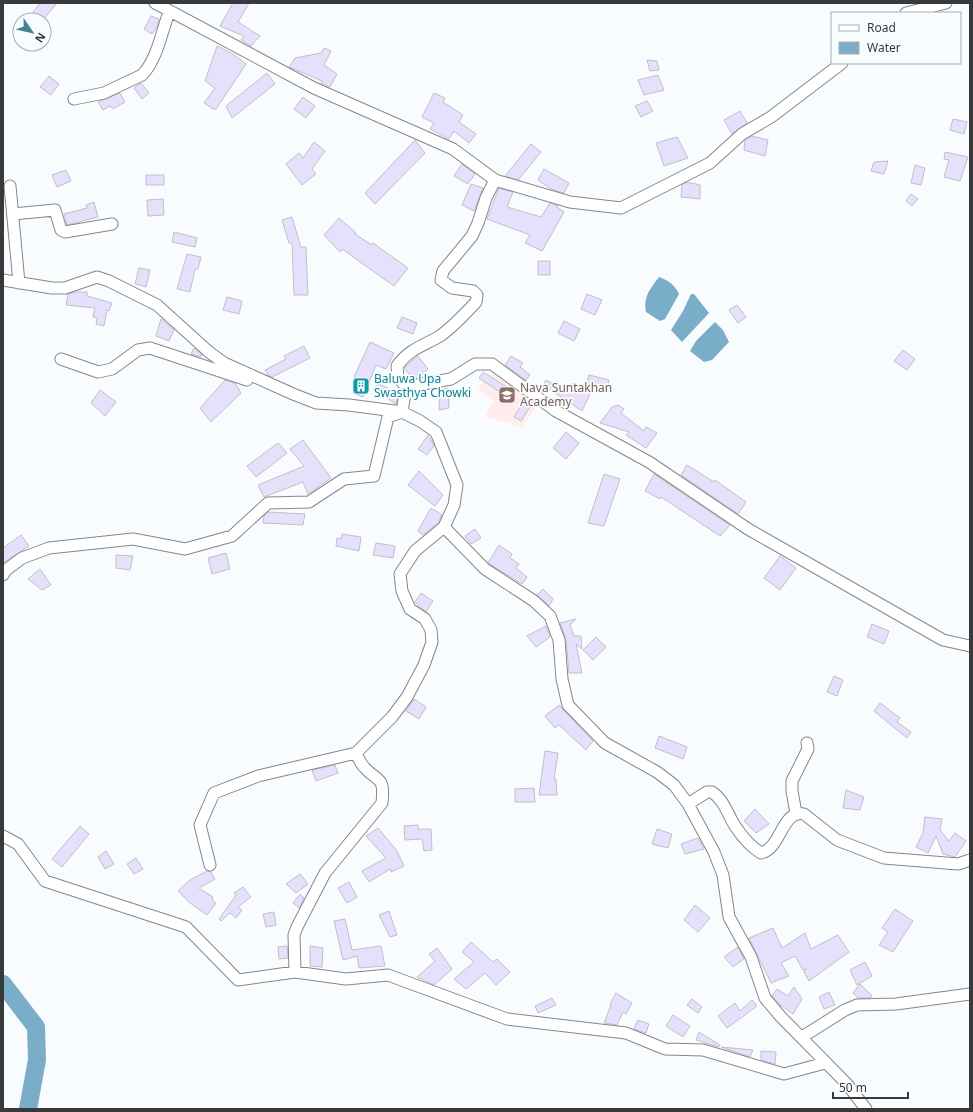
<svg xmlns="http://www.w3.org/2000/svg" width="973" height="1112" viewBox="0 0 973 1112" font-family="'Noto Sans',sans-serif">
<style>
.education{fill:#feedec}
.water{fill:#7aaec8}
.lines{fill:none;stroke-linecap:round;stroke-linejoin:round}
.river{stroke:#7aaec8;stroke-width:18}
.building{fill:#e6e0fd;stroke:#c0bfc5}
.minor-casing{stroke:#82878b;stroke-width:13}
.minor{stroke:#fff;stroke-width:11}
.labels{text-anchor:middle;stroke-width:3.5;stroke-linejoin:round;paint-order:stroke}
.culture-label{font-size:12px;fill:#0d838f;stroke:#f9fcff;text-anchor:start}
.education-label{font-size:12px;fill:#785e54;stroke:#f9fcff;text-anchor:start}
</style>
<rect width="100%" height="100%" fill="#f9fcff"/>
<!-- education -->
<path class="education" d="M493 368 538 402 523 427 485 417 493 401 478 389Z"/>
<!-- water -->
<path class="water" d="M659 277C668 280 675 285 679 294L665 319 660 321 646 312C643 297 650 289 659 277Z
M691 294H694L709 313 682 342 671 330 683 311Z
M715 322 723 330 729 342 712 360 704 362 690 351 696 341Z"/>
<g class="lines">
<!-- river -->
<path class="river" d="M3 984 36 1027 37 1060 28 1109"/>
</g>
<!-- building -->
<path class="building" d="M40 3H57L43 20H27Z
M233 3H249L238 22 260 36 251 46 241 40 244 36 220 26Z
M151 16 159 19 157 27 152 34 144 29Z
M217 46 233 54 246 64 216 109H213L204 103 215 88 205 81Z
M324 48 331 51 324 65 337 74 330 87 321 83 322 81 289 67 295 58 321 53Z
M647 60 657 61 659 70 650 71Z
M267 73 275 84 232 118 226 106Z
M658 75 664 90 644 95 638 80Z
M49 76 59 84 51 95 40 87Z
M141 83 149 93 142 99 134 88Z
M120 93 125 102 113 109 110 106 103 110 98 102Z
M434 93 445 98 443 102 463 115 459 122 476 134 469 143 454 131 449 139 430 129 434 123 422 117Z
M303 97 315 106 306 118 294 109Z
M647 101 653 111 641 117 635 106Z
M740 111 747 123 732 134 724 120Z
M953 119 967 122 964 134 950 130Z
M752 136 768 140 765 156 744 150 745 140Z
M677 137 688 158 664 166 656 143Z
M415 140 425 153 375 204 365 193Z
M314 142 325 151 312 169 316 174 302 185 286 164 299 153 303 158Z
M531 144 541 152 518 180 505 176Z
M945 152 968 157 960 181 944 177 949 160 944 159Z
M888 161 884 174 871 171 874 162Z
M462 164 475 174 468 184 454 176Z
M915 165 925 168 921 185 911 183Z
M544 169 569 183 564 193 551 189 538 180Z
M66 170 71 181 57 187 52 175Z
M146 175H164V185H146Z
M687 182 700 185V199L681 197 682 185Z
M471 184 483 188 474 211 462 205Z
M499 188 513 192 507 207 541 217 550 203 558 206 557 207 564 212 542 251 525 243 530 235 487 219Z
M911 194 918 199 912 206 906 201Z
M163 199 164 215 148 216 147 200Z
M94 202 98 217 67 225 64 214 87 208 86 205Z
M292 217 301 247H306L308 295H294L292 243H289L282 220Z
M339 218 356 233 355 234 372 245 373 243 408 268 394 286 342 249 340 252 324 235Z
M174 232 197 238 195 247 172 242Z
M187 254 201 257 198 269H195L190 292 177 289Z
M538 261H550V275H538Z
M139 268 150 270 146 287 135 284Z
M76 292H87V296L112 303 109 311 107 310 104 326 96 324 97 318 93 317 95 308 66 305 68 294Z
M587 294 602 300 595 315 581 309Z
M227 297 242 301 239 314 223 310Z
M737 305 746 317 738 323 729 310Z
M402 317 417 323 413 334 397 328Z
M161 319 174 330 169 341 156 336Z
M564 321 580 329 574 341 558 333Z
M370 342 394 353 386 369 376 365 363 397 353 393 358 379 354 377Z
M304 346 310 358 272 377 268 375 265 370 286 359 284 356Z
M194 348 202 355 201 357 191 354Z
M903 350 915 359 907 370 894 361Z
M418 356 428 369 418 378 413 379 404 368Z
M511 356 523 363 520 367 530 375 526 380 505 365Z
M483 372 513 391 506 400 499 394 500 392 479 378Z
M589 375 609 380 607 392 586 386Z
M225 380 235 383 241 393 211 422 200 408Z
M546 380 567 391 572 383 590 394 582 411 543 385Z
M379 384 398 393 396 404 373 389Z
M448 388 449 408 439 410 440 390Z
M100 390 116 402 105 416 91 403Z
M525 399 532 403 521 421 514 417Z
M618 405 624 409 621 413 644 431 646 427 657 433 646 448 626 435 629 432 600 423 612 407Z
M566 432 579 443 566 459 553 448Z
M428 435 434 446 427 455 418 449Z
M303 440 331 478 308 494 303 482 264 497 258 485 304 466 290 449Z
M278 443 287 453 256 477 247 466Z
M687 465 714 482 715 480 746 502 738 514 681 475Z
M419 471 443 495 435 506 408 485Z
M604 474 620 479 604 526 588 523Z
M654 474 730 525 720 536 661 497 660 499 645 491Z
M431 508 442 515 438 523 423 535 418 531Z
M269 512 305 514 303 525 263 523 264 516Z
M475 529 481 538 471 544 465 536Z
M342 534 361 537 359 551 336 546 337 538 341 539Z
M21 535 29 546 3 563V548Z
M376 543 395 546 393 558 373 555Z
M499 545 512 554 510 558 519 564 516 568 527 577 522 584 488 563Z
M226 553 230 569 212 574 208 558Z
M116 555 133 556 130 570 116 568Z
M780 556 796 568 780 590 764 578Z
M40 569 51 585 42 590 28 579Z
M543 589 553 599 549 606 537 595Z
M421 593 433 601 426 612 415 602Z
M576 619 570 625 574 636H581L582 649 576 644 582 673H569L566 639 560 623Z
M872 624 889 631 884 644 867 637Z
M546 626 550 637 536 647 527 636Z
M596 637 606 647 593 660 583 650Z
M834 676 843 680 837 696 827 692Z
M414 699 426 707 419 719 406 711Z
M880 703 900 718 897 722 911 732 907 738 874 711Z
M559 705 593 741 586 750 559 725 555 728 545 716Z
M659 736 687 747 683 759 655 748Z
M545 751 558 753 554 779H556L557 795H539Z
M335 765 338 773 316 781 312 770Z
M534 788 535 802H515V789Z
M846 790 864 797 860 810 843 808Z
M755 809 769 824 756 833 744 821Z
M925 817 942 819 940 830 949 841 955 833 966 841 955 857 943 854 936 836 928 853 916 847 923 833Z
M418 825V829H431L432 850 424 851 422 839 405 840 404 826Z
M80 826 89 834 62 867 52 859Z
M378 828 397 851 404 866 391 872 390 869 369 882 362 871 386 858 366 836Z
M657 829 672 834 668 848 652 844Z
M698 838 704 849 685 854 681 844Z
M106 851 114 864 105 869 98 857Z
M136 858 143 869 134 874 127 864Z
M207 871 211 872 215 879 199 888 213 897 212 900 216 903 207 915 190 903 178 891 190 880Z
M300 874 308 884 296 893 286 884Z
M349 882 357 897 347 903 338 888Z
M243 887 251 897 238 907 242 910 236 918 230 913 221 921 219 919 236 895 234 893Z
M300 894 304 898 299 908 293 903Z
M695 905 710 918 698 932 684 920Z
M895 909 913 921 893 952 879 945 888 932 882 928Z
M389 911 397 935 390 937 379 915Z
M274 912 276 925 266 927 263 914Z
M345 919 352 950 381 946 385 966 359 968 357 956 343 960 334 921Z
M773 928 782 948 805 933 811 949 838 935 849 952 809 981 804 972 806 969 803 970 795 956 781 963 789 976 771 983 749 938Z
M471 942 493 962 497 959 510 972 496 985 485 973 466 989 454 979 474 962 462 952Z
M287 946 288 958 279 959 278 947Z
M310 946 323 948 322 967 310 966Z
M738 947 744 959 733 967 724 957Z
M437 948 452 969 434 985 417 977 435 961 429 954Z
M865 962 872 976 857 985 850 970Z
M860 984 872 996 870 998H858L853 993Z
M794 987 802 999 793 1014 779 1004 772 996 777 989 788 996Z
M829 992 835 1005 824 1009 819 997Z
M616 993 632 1003 626 1014 623 1012 617 1025 604 1023 611 1005 610 1004Z
M552 998 556 1005 538 1013 535 1006Z
M692 999 702 1007 698 1013 687 1005Z
M752 1000 756 1004V1007L727 1028 718 1016 735 1003 740 1011Z
M673 1015 690 1026 683 1037 666 1026Z
M638 1020 649 1024 646 1033 634 1029Z
M699 1032 720 1045 719 1047 696 1040Z
M721 1047 753 1050 750 1057Z
M761 1051 776 1052 775 1064 761 1060Z"/>
<g class="lines">
<!-- minor casing -->
<g class="minor-casing">
<path id="minor" d="M155 3 314 88 453 149 495 180 486 198 478 223 472 236 443 271 441 280 452 288 473 291 477 295 476 302C465 314 454 326 440 336 423 346 409 349 397 366L398 377 406 387 402 412
M906 13 946 3
M74 99 104 93 142 75C157 60 162 31 169 12
M495 180 570 202 621 208 710 163 742 134 771 117 842 63
M10 186 19 283
M13 214 55 210 61 230 65 232 112 224
M3 280 52 288H65L97 277 109 281 157 305 209 352 224 363 293 394 316 403 349 405 402 412 420 421 436 432 457 485 454 505 444 527 485 569 534 601 550 616 559 640 562 679 568 705 605 743 657 772 674 785 688 804 714 852 723 875 729 917 751 957 765 998 781 1017 847 1084 866 1109
M61 359 98 372 112 369 138 350 150 348 247 380
M406 387 451 379 475 364H492L556 411 649 462 748 529 943 640 970 646
M3 575 6 570 22 558 49 548 133 539 185 549 232 536 268 503 309 502 344 479 374 476 388 417 402 412
M688 804 707 792H712C724 800 728 815 735 826 741 835 751 847 761 853 781 849 782 809 804 814L837 840 884 858 958 864 970 860
M796 813 792 791V781L808 749 807 743
M3 836 18 844 45 881 186 927 238 980 295 972 346 979 388 975 507 1019 626 1033 665 1049 703 1050 784 1074 825 1063
M210 865 200 825 214 793 258 776 356 753 392 717 407 697 424 665 432 642 431 630 425 619 410 609 402 591 400 574 415 551 444 527
M295 972 294 935 297 927 325 873 382 803C385 775 378 783 364 767 360 763 358 757 356 753
M802 1037 845 1010 857 1005 896 1004 970 994"/>
</g>
<!-- minor -->
<use href="#minor" class="minor"/>
</g>
<!-- icons -->
<defs>
<g id="building-square" transform="scale(0.9)"><rect x="-9" y="-9" width="18" height="18" rx="4" fill="#0f9aa8" stroke="#f9fcff"/><path d="M-4-6H4V6H1V3H-1V6H-4ZM-2.5-4.3h1.7v1.8h-1.7ZM.8-4.3h1.7v1.8H.8ZM-2.5-1h1.7V.8h-1.7ZM.8-1h1.7V.8H.8Z" fill="#fff"/></g>
<g id="school-square" transform="scale(0.9)"><rect x="-9" y="-9" width="18" height="18" rx="4" fill="#8d6e63" stroke="#f9fcff"/><path d="M0-5L7-2L0 1L-7-2ZM-4 1L0 2.5L4 1V4Q0 6-4 4Z" fill="#fff"/></g>
</defs>
<g fill-rule="evenodd">
<use href="#building-square" x="361" y="386"/>
<use href="#school-square" x="507" y="395"/>
</g>
<g class="labels">
<!-- culture labels -->
<g class="culture-label">
<text x="374" y="383">Baluwa Upa<tspan x="374" dy="14">Swasthya Chowki</tspan></text>
</g>
<!-- education labels -->
<g class="education-label">
<text x="520" y="392">Nava Suntakhan<tspan x="520" dy="14">Academy</tspan></text>
</g>
</g>
<!-- border -->
<rect width="973" height="1112" fill="none" stroke="#37393b" stroke-width="8"/>
<!-- legend -->
<rect x="831" y="12" width="130" height="52" fill="#f9fcff" stroke="#abaeb1"/>
<rect x="839" y="25" width="20" height="6" fill="#ffffff" stroke="#abaeb1"/>
<text x="867" y="32" font-size="12" fill="#37393b">Road</text>
<rect x="839" y="42" width="20" height="12" fill="#7aaec8" stroke="#abaeb1"/>
<text x="867" y="52" font-size="12" fill="#37393b">Water</text>
<!-- north arrow -->
<g transform="translate(32 32) rotate(124)"><circle r="19" fill="#f9fcff" stroke="#abaeb1"/>
<path d="M0-3L7 15L0 10L-7 15Z" fill="#3d848e"/>
<text y="-6" font-size="11" font-weight="bold" text-anchor="middle" fill="#37393b">N</text>
</g>
<!-- scale -->
<path d="M833 1092v6h75v-6" fill="none" stroke="#37393b" stroke-width="2"/>
<text x="839" y="1092" font-size="12" fill="#37393b" stroke="#f9fcff" stroke-width="3" paint-order="stroke">50 m</text>
</svg>
